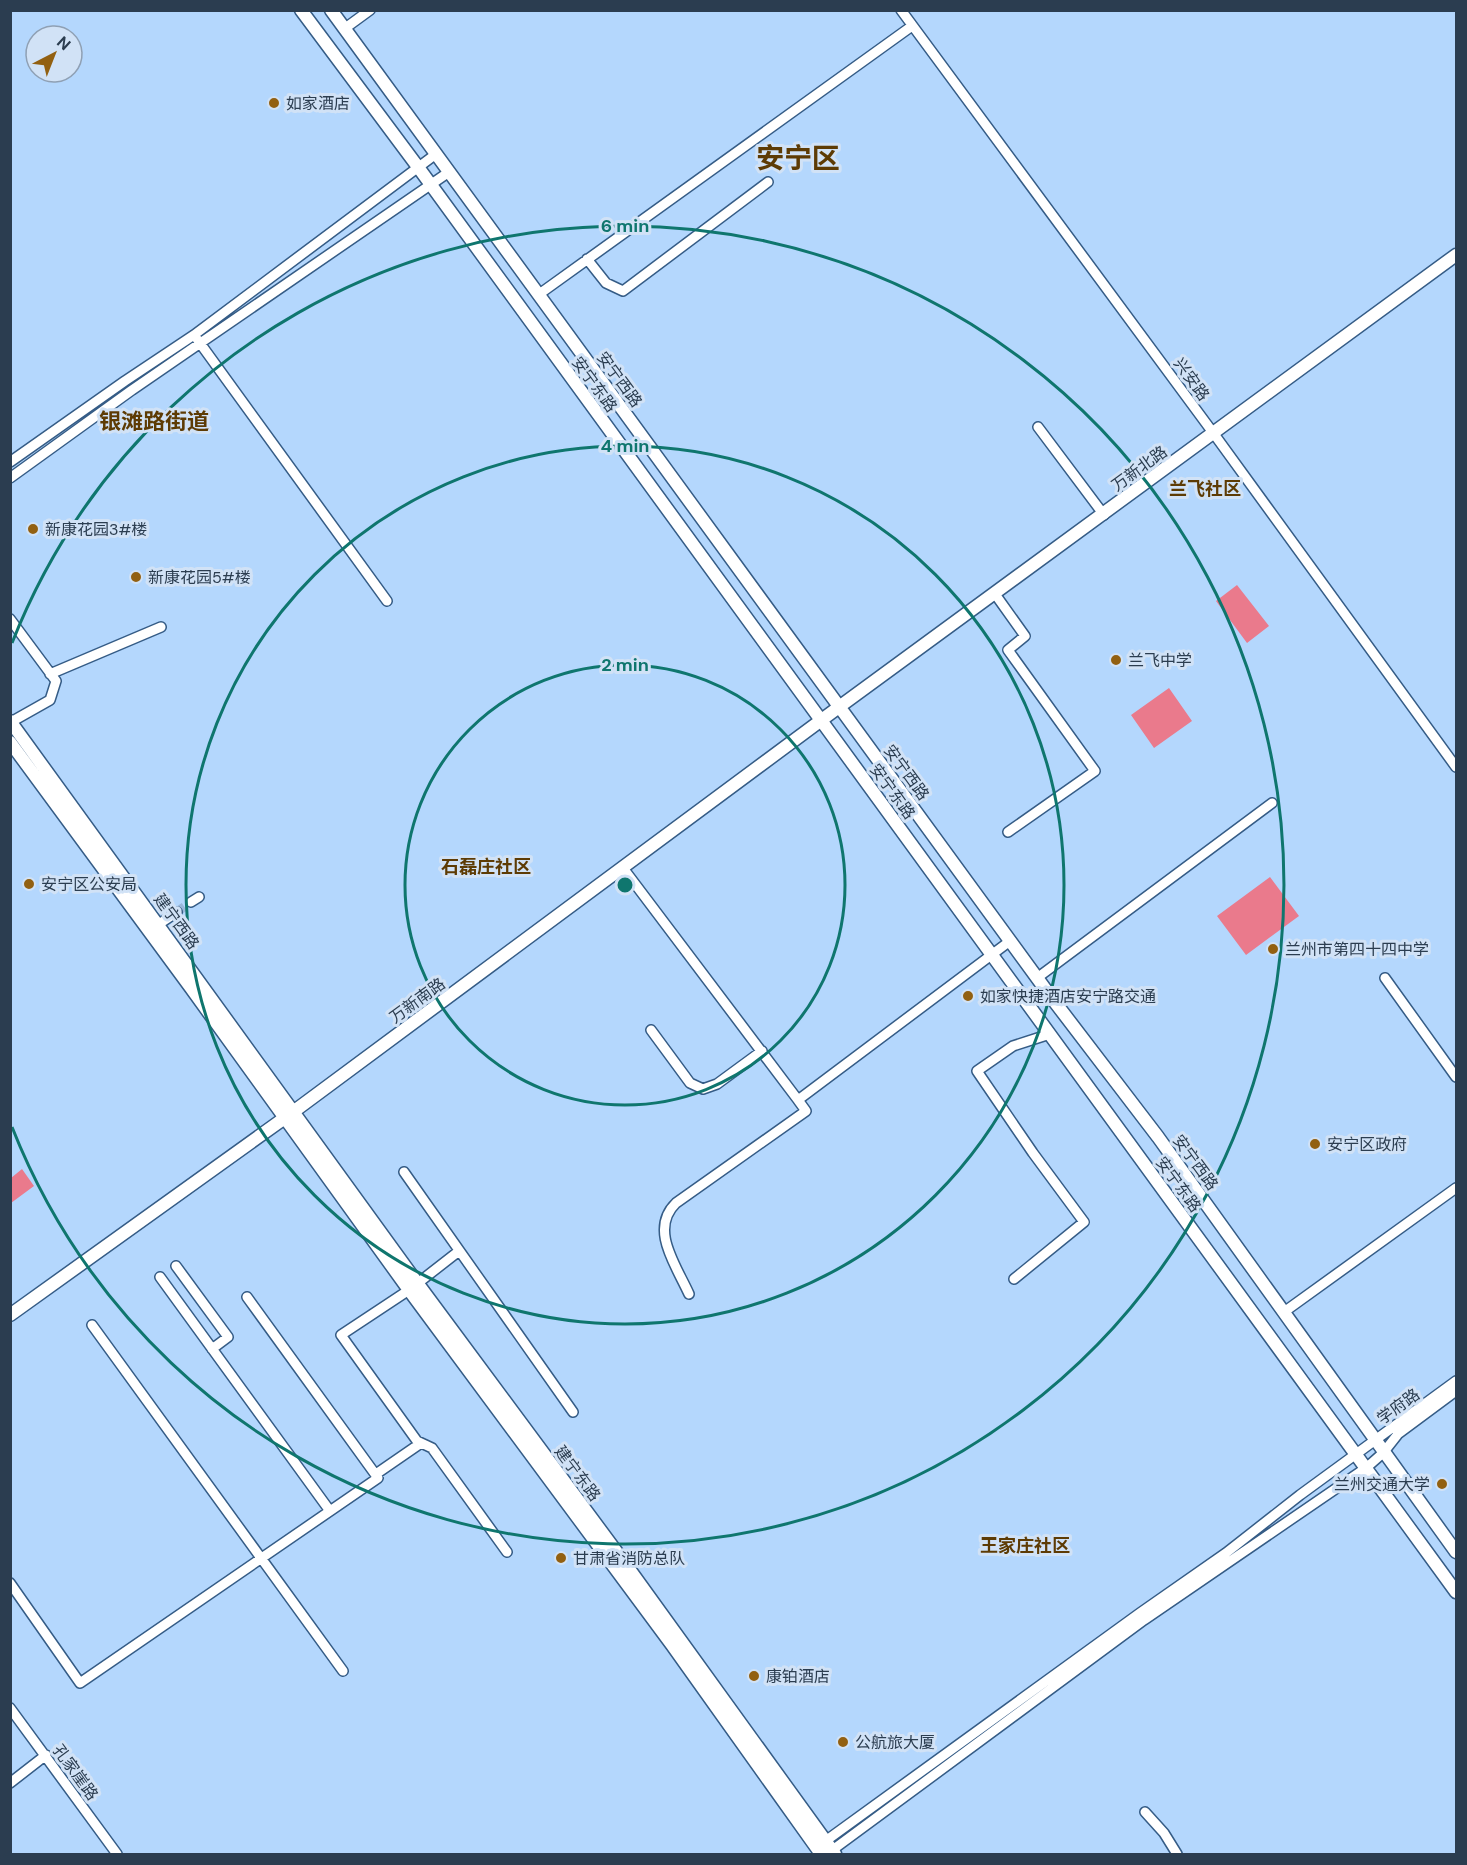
<svg xmlns="http://www.w3.org/2000/svg" width="1467" height="1865" viewBox="0 0 1467 1865" font-family="'DM Sans','Noto Sans SC',sans-serif">
<style>
.green{fill:#ea7a8c}
.lines{fill:none;stroke-linecap:round;stroke-linejoin:round}
.minor-tunnel{stroke:#99b8da;stroke-width:9;stroke-dasharray:9 4.5;stroke-linecap:butt}
.minor-casing{stroke:#355c86;stroke-width:12}
.major-casing{stroke:#355c86;stroke-width:15}
.minor{stroke:#fff;stroke-width:9}
.major{stroke:#fff;stroke-width:12}
.ring{fill:none;stroke:#0f766e;stroke-width:3}
.poi-dot{fill:#926011;stroke:#d1e2f6;stroke-width:2}
.labels{text-anchor:middle;stroke-width:6;stroke-linejoin:round;paint-order:stroke}
.poi-label{font-size:16px;fill:#2b3d50;stroke:#d1e2f6;text-anchor:start}
.street-label{font-size:16px;fill:#2b3d50;stroke:#d1e2f6}
.neighbourhood-label{font-size:18px;font-weight:bold;fill:#5d3b04;stroke:#d1e2f6}
.district-label{font-size:22px;font-weight:bold;fill:#5d3b04;stroke:#d1e2f6}
.town-label{font-size:28px;font-weight:bold;fill:#5d3b04;stroke:#d1e2f6}
.centre{fill:#0f766e;stroke:#d1e2f6;stroke-width:3}
.ring-label{font-size:18px;text-anchor:middle;font-weight:bold;fill:#0f766e;stroke:#d1e2f6;stroke-width:6;stroke-linejoin:round;paint-order:stroke}
</style>
<rect width="100%" height="100%" fill="#b4d7fd"/>
<!-- green -->
<path class="green" d="M1237 585 1269 626 1247 643 1216 601Z
M1169 688 1192 721 1154 748 1131 715Z
M1270 877 1299 916 1246 955 1217 916Z
M22 1169 34 1186 11 1203V1178Z"/>
<g class="lines">
<!-- minor-tunnel -->
<path class="minor-tunnel" d="M177 912 191 902"/>
<!-- minor casing -->
<g class="minor-casing">
<path id="minor" d="M901 10 1214 434 1456 767
M344 29 370 10
M587 259 606 283 623 291 768 182
M538 295 912 26
M197 339 387 601
M1038 427 1104 515
M10 462 125 381 194 335 436 154
M10 478 132 390 449 172
M995 594 1025 636 1008 650 1095 771 1008 832
M10 619 56 681 50 700 11 722
M50 674 161 627
M623 868 798 1100 1010 941
M191 902 199 897
M159 924 177 912
M1037 978 1272 803
M1385 978 1456 1077
M651 1030 690 1083 703 1089 717 1084 762 1051
M404 1172 573 1412
M459 1251 409 1290 341 1335 417 1441 432 1448 507 1552
M176 1266 228 1337 212 1349
M160 1277 330 1511
M1014 1279 1084 1222 1033 1153 977 1071 1013 1046 1050 1034
M689 1294C676 1265 649 1229 676 1203L806 1111 798 1100
M1284 1312 1456 1188
M92 1325 343 1671
M376 1474 421 1443
M10 1583 80 1683 378 1478 247 1297
M10 1708 117 1854
M10 1783 46 1755
M1145 1812 1164 1833 1177 1854
M820 1845 1140 1613 1226 1553 1300 1495 1456 1381
M827 1854 1144 1620 1366 1468 1383 1453 1398 1434 1456 1391"/>
</g>
<!-- major casing -->
<g class="major-casing">
<path id="major" d="M301 10 418 167 1456 1592
M331 10 1051 997 1158 1137 1456 1552
M10 721 418 1284 627 1566 835 1854
M10 742 191 988 409 1290 672 1645 821 1854
M10 1315 293 1112 839 707 1456 255"/>
</g>
<!-- minor -->
<use href="#minor" class="minor"/>
<!-- major -->
<use href="#major" class="major"/>
</g>
<!-- distance rings -->
<g class="ring">
<circle cx="625" cy="885" r="220"/>
<circle cx="625" cy="885" r="439"/>
<path d="M12 643A659 659 0 1 1 12 1127"/>
</g>
<!-- markers -->
<g class="poi-dot">
<circle cx="274" cy="103" r="6"/>
<circle cx="33" cy="529" r="6"/>
<circle cx="136" cy="577" r="6"/>
<circle cx="1116" cy="660" r="6"/>
<circle cx="29" cy="884" r="6"/>
<circle cx="1273" cy="949" r="6"/>
<circle cx="968" cy="996" r="6"/>
<circle cx="1315" cy="1144" r="6"/>
<circle cx="1442" cy="1484" r="6"/>
<circle cx="561" cy="1558" r="6"/>
<circle cx="754" cy="1676" r="6"/>
<circle cx="843" cy="1742" r="6"/>
</g>
<g class="labels">
<!-- poi labels -->
<g class="poi-label">
<text x="286" y="109">如家酒店</text>
<text x="45" y="535">新康花园3#楼</text>
<text x="148" y="583">新康花园5#楼</text>
<text x="1128" y="666">兰飞中学</text>
<text x="41" y="890">安宁区公安局</text>
<text x="1285" y="955">兰州市第四十四中学</text>
<text x="980" y="1002">如家快捷酒店安宁路交通</text>
<text x="1327" y="1150">安宁区政府</text>
<text x="1430" y="1490" text-anchor="end">兰州交通大学</text>
<text x="573" y="1564">甘肃省消防总队</text>
<text x="766" y="1682">康铂酒店</text>
<text x="855" y="1748">公航旅大厦</text>
</g>
<!-- street labels -->
<g class="street-label">
<text transform="translate(620 379) rotate(54)" y="6">安宁西路</text>
<text transform="translate(1192 379) rotate(54)" y="6">兴安路</text>
<text transform="translate(595 384) rotate(54)" y="6">安宁东路</text>
<text transform="translate(1139 468) rotate(-36)" y="6">万新北路</text>
<text transform="translate(907 772) rotate(54)" y="6">安宁西路</text>
<text transform="translate(893 791) rotate(54)" y="6">安宁东路</text>
<text transform="translate(177 921) rotate(54)" y="6">建宁西路</text>
<text transform="translate(417 1000) rotate(-36)" y="6">万新南路</text>
<text transform="translate(1196 1162) rotate(54)" y="6">安宁西路</text>
<text transform="translate(1179 1184) rotate(54)" y="6">安宁东路</text>
<text transform="translate(1398 1406) rotate(-36)" y="6">学府路</text>
<text transform="translate(578 1473) rotate(53)" y="6">建宁东路</text>
<text transform="translate(76 1772) rotate(54)" y="6">孔家崖路</text>
</g>
<!-- neighbourhood labels -->
<g class="neighbourhood-label">
<text x="1205" y="495">兰飞社区</text>
<text x="486" y="873">石磊庄社区</text>
<text x="1025" y="1552">王家庄社区</text>
</g>
<!-- district labels -->
<g class="district-label">
<text x="154" y="429">银滩路街道</text>
</g>
<!-- town labels -->
<g class="town-label">
<text x="798" y="168">安宁区</text>
</g>
</g>
<circle cx="625" cy="885" r="9" class="centre"/>
<g class="ring-label">
<text x="625" y="232">6 min</text>
<text x="625" y="452">4 min</text>
<text x="625" y="671">2 min</text>
</g>
<!-- border -->
<rect width="1467" height="1865" fill="none" stroke="#2b3d50" stroke-width="24"/>
<!-- north arrow -->
<g transform="translate(54 54) rotate(42)"><circle r="28" fill="#d1e2f6" stroke="#8fa0b4" stroke-width="1.5"/>
<path d="M0-4.5L10 22L0 15L-10 22Z" fill="#926011"/>
<text y="-9" font-size="16" font-weight="bold" text-anchor="middle" fill="#2b3d50">N</text>
</g>
</svg>
